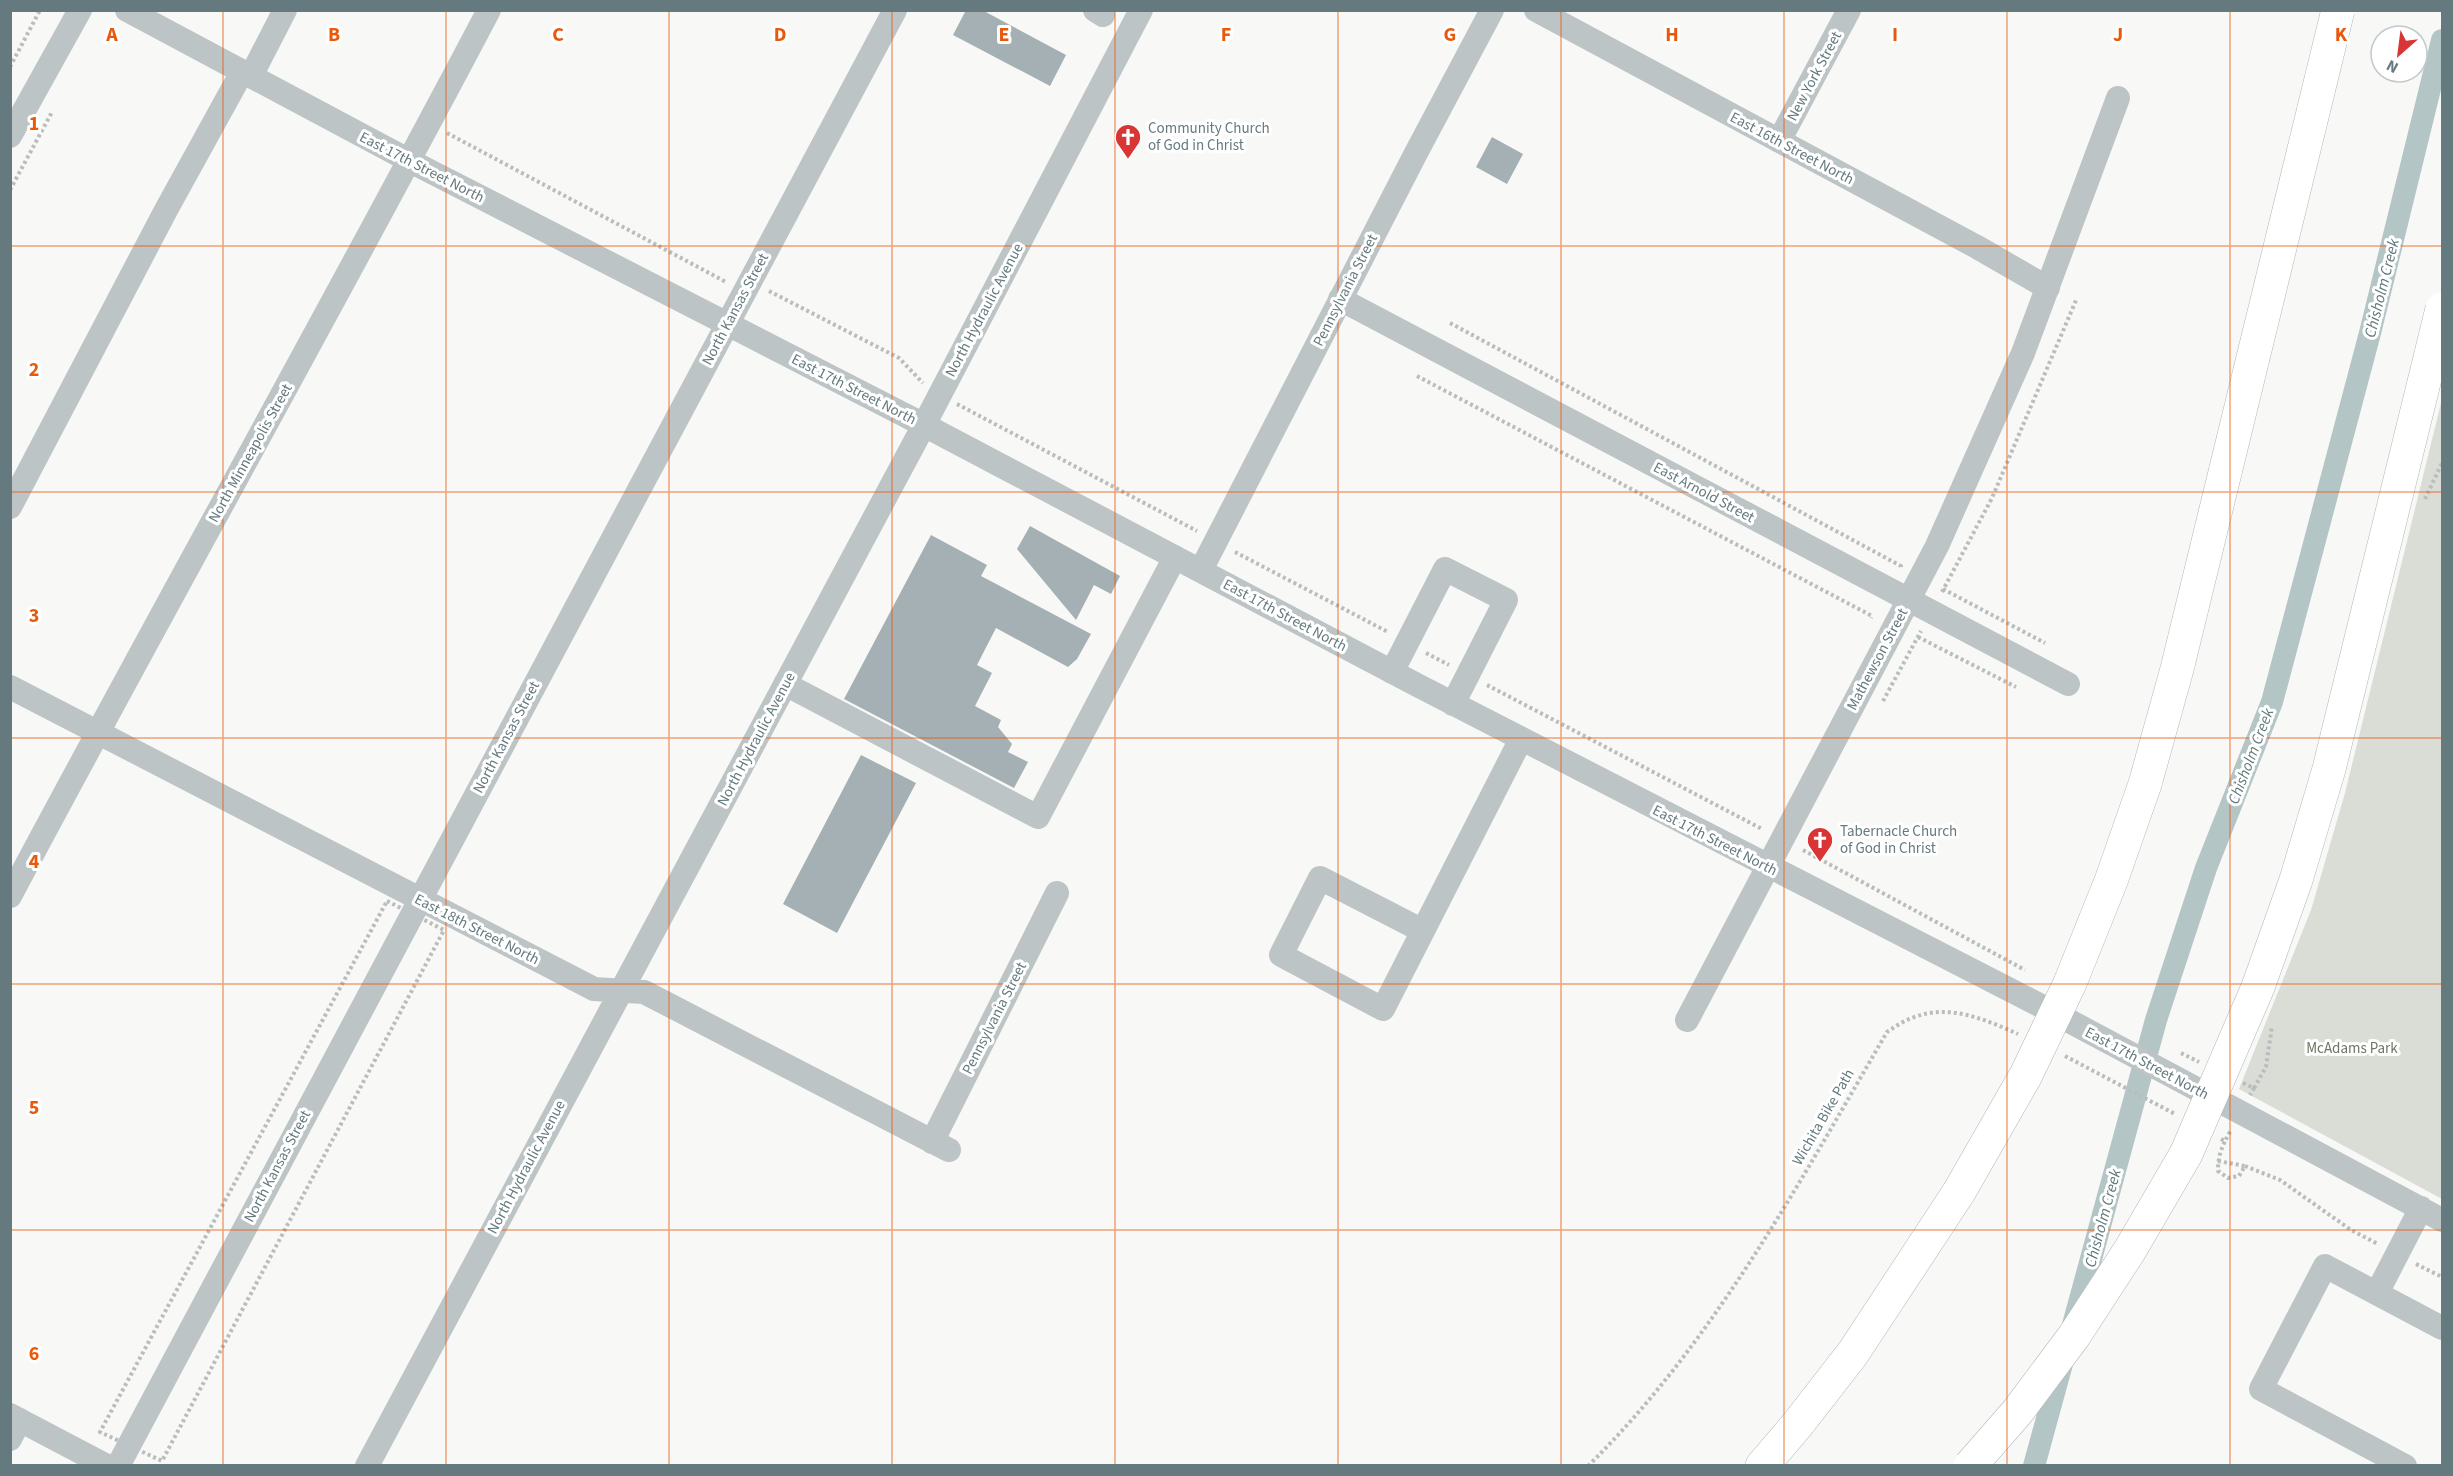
<svg xmlns="http://www.w3.org/2000/svg" width="2453" height="1476" viewBox="0 0 2453 1476" font-family="'Source Sans 3',sans-serif">
<style>
.green{fill:#d9ddd5}
.lines{fill:none;stroke-linecap:round;stroke-linejoin:round}
.canal{stroke:#b4c5c5;stroke-width:22}
.building{fill:#a4b0b3}
.highway-casing{stroke:#b1b7b9;stroke-width:34}
.path{stroke:#b8bdbe;stroke-width:4;stroke-dasharray:3 3;stroke-linecap:butt}
.minor{stroke:#bdc4c5;stroke-width:24}
.highway{stroke:#fff;stroke-width:33}
.highway-bridge-casing{stroke:#b1b7b9;stroke-width:34;stroke-linecap:butt}
.highway-bridge{stroke:#fff;stroke-width:33}
.grid{fill:none;stroke:#e8590c;stroke-width:1.5;stroke-opacity:0.55}
.labels{text-anchor:middle;stroke-width:6;stroke-linejoin:round;paint-order:stroke}
.street-label{font-size:15px;fill:#657a7f;stroke:#fff}
.poi-label{font-size:15px;fill:#657a7f;stroke:#fff;text-anchor:start}
.park-label{font-size:15px;fill:#6c7763;stroke:#fff}
.water-label{font-size:16px;font-style:italic;fill:#607879;stroke:#fff}
.grid-label{font-size:20px;text-anchor:middle;font-weight:bold;fill:#e8590c;stroke:#fff;stroke-width:6;stroke-linejoin:round;paint-order:stroke}
</style>
<rect width="100%" height="100%" fill="#f8f8f6"/>
<!-- green -->
<path class="green" d="M2442 399V1199L2239 1089 2311 910 2345 793Z"/>
<g class="lines">
<!-- canal -->
<path class="canal" d="M2073 1325 2156 1020 2206 868 2272 702 2370 333 2442 40
M2034 1466 2063 1360"/>
</g>
<!-- building -->
<path class="building" d="M966 10H982L1066 55 1050 86 953 35Z
M1492 137 1523 154 1507 184 1476 167Z
M1030 526 1120 576 1111 594 1094 585 1076 620 1017 549Z
M931 535 987 565 981 576 1091 634 1077 659 1068 667 996 628 977 665 992 673 975 706 1001 720 998 727 1012 744 1008 752 1028 762 1014 788 844 699Z
M861 755 916 783 837 933 783 904Z"/>
<g class="lines">
<!-- highway casing -->
<g class="highway-casing">
<path id="highway" d="M1762 1466 1797 1425 1853 1353 1959 1192"/>
</g>
<!-- path -->
<path class="path" d="M10 67 40 10
M447 133 726 282
M10 190 52 112
M769 291 899 358 923 383
M1450 323 1901 566 1900 569
M1417 376 1872 616 1871 618
M957 404 1197 531
M2425 499 2442 463
M1235 552 1388 632
M1943 589 2045 643
M1942 592 1992 498 2077 298
M1918 637 2016 687
M1426 653 1449 665
M1487 685 1762 829
M1883 701 1921 631
M1803 850 2025 970
M387 901 444 930 162 1461 100 1432Z
M2181 1053 2199 1062
M2065 1056 2175 1114
M2243 1083 2254 1088 2250 1095
M2254 1088 2266 1067 2272 1026
M2221 1139 2225 1141 2231 1130
M2218 1161 2245 1166 2239 1176 2228 1178 2218 1171C2218 1159 2220 1152 2225 1141
M2245 1166 2280 1180 2351 1230 2378 1244
M2416 1264 2442 1277
M1588 1466C1714 1342 1799 1183 1887 1032 1895 1027 1903 1021 1912 1018 1948 1003 1984 1019 2018 1034"/>
<!-- minor -->
<path class="minor" d="M127 10 410 161 924 425 1419 686 2045 1008 2442 1220
M1095 10 1103 15
M1536 10 1977 247 2048 288
M251 76 285 10
M10 136 80 10
M1779 141 1849 10
M1340 299 2068 684
M10 507 166 210 242 72
M1201 570 1416 153 1492 10
M1392 672 1445 569 1506 600 1453 704
M785 684 1038 817 1175 557
M10 687 594 989 644 992 949 1150
M10 896C168 599 333 307 489 10
M1423 931 1320 878 1281 955 1383 1009 1521 739
M1687 1020 1937 546 2023 353 2118 98
M932 1142 1057 893
M2377 1293 2421 1208
M10 1415 107 1466
M10 1439 20 1420
M118 1466 895 10
M367 1466 924 425 1141 10
M2405 1466 2261 1389 2325 1266 2442 1328"/>
<!-- highway -->
<use href="#highway" class="highway"/>
<!-- highway-bridge casing -->
<g class="highway-bridge-casing">
<path id="highway-bridge" d="M1959 1192 2026 1075 2070 983 2111 881 2145 784 2177 669 2338 10
M1970 1466 2018 1411 2074 1336 2130 1250 2186 1154 2258 987 2296 880 2329 769 2442 309"/>
</g>
<!-- highway-bridge -->
<use href="#highway-bridge" class="highway-bridge"/>
</g>
<!-- grid -->
<path class="grid" d="M223 10V1466M446 10V1466M669 10V1466M892 10V1466M1115 10V1466M1338 10V1466M1561 10V1466M1784 10V1466M2007 10V1466M2230 10V1466M10 246H2442M10 492H2442M10 738H2442M10 984H2442M10 1230H2442"/>
<!-- icons -->
<defs>
<g id="church-pin" transform="scale(1.35)"><path d="M0 17L-7.5 6A9.5 9.5 0 1 1 7.5 6Z" fill="#d93535" stroke="#fff"/><path d="M-1.2-6h2.4v3.5h3.3v2.4h-3.3V6h-2.4V-.1h-3.3v-2.4h3.3Z" fill="#fff"/></g>
</defs>
<g fill-rule="evenodd">
<use href="#church-pin" x="1128" y="137"/>
<use href="#church-pin" x="1820" y="840"/>
</g>
<g class="labels">
<!-- street labels -->
<g class="street-label">
<text transform="translate(1814 76) rotate(-62)" y="5">New York Street</text>
<text transform="translate(1792 148) rotate(28)" y="5">East 16th Street North</text>
<text transform="translate(422 167) rotate(27)" y="5">East 17th Street North</text>
<text transform="translate(1345 290) rotate(-63)" y="5">Pennsylvania Street</text>
<text transform="translate(735 309) rotate(-62)" y="5">North Kansas Street</text>
<text transform="translate(984 310) rotate(-62)" y="5">North Hydraulic Avenue</text>
<text transform="translate(854 389) rotate(27)" y="5">East 17th Street North</text>
<text transform="translate(250 453) rotate(-61)" y="5">North Minneapolis Street</text>
<text transform="translate(1704 492) rotate(28)" y="5">East Arnold Street</text>
<text transform="translate(1285 615) rotate(28)" y="5">East 17th Street North</text>
<text transform="translate(1877 659) rotate(-62)" y="5">Mathewson Street</text>
<text transform="translate(506 737) rotate(-62)" y="5">North Kansas Street</text>
<text transform="translate(756 739) rotate(-62)" y="5">North Hydraulic Avenue</text>
<text transform="translate(1715 840) rotate(27)" y="5">East 17th Street North</text>
<text transform="translate(477 929) rotate(27)" y="5">East 18th Street North</text>
<text transform="translate(994 1018) rotate(-63)" y="5">Pennsylvania Street</text>
<text transform="translate(2147 1063) rotate(28)" y="5">East 17th Street North</text>
<text transform="translate(1823 1117) rotate(-60)" y="5">Wichita Bike Path</text>
<text transform="translate(277 1166) rotate(-62)" y="5">North Kansas Street</text>
<text transform="translate(526 1167) rotate(-62)" y="5">North Hydraulic Avenue</text>
</g>
<!-- poi labels -->
<g class="poi-label">
<text x="1148" y="133">Community Church<tspan x="1148" dy="17">of God in Christ</tspan></text>
<text x="1840" y="836">Tabernacle Church<tspan x="1840" dy="17">of God in Christ</tspan></text>
</g>
<!-- park labels -->
<g class="park-label">
<text x="2352" y="1053">McAdams Park</text>
</g>
<!-- water labels -->
<g class="water-label">
<text transform="translate(2381 288) rotate(-76)" y="6">Chisholm Creek</text>
<text transform="translate(2250 756) rotate(-69)" y="6">Chisholm Creek</text>
<text transform="translate(2102 1218) rotate(-75)" y="6">Chisholm Creek</text>
</g>
</g>
<g class="grid-label">
<text x="112" y="41">A</text>
<text x="334" y="41">B</text>
<text x="558" y="41">C</text>
<text x="780" y="41">D</text>
<text x="1004" y="41">E</text>
<text x="1226" y="41">F</text>
<text x="1450" y="41">G</text>
<text x="1672" y="41">H</text>
<text x="1895" y="41">I</text>
<text x="2118" y="41">J</text>
<text x="2341" y="41">K</text>
<text x="34" y="130">1</text>
<text x="34" y="376">2</text>
<text x="34" y="622">3</text>
<text x="34" y="868">4</text>
<text x="34" y="1114">5</text>
<text x="34" y="1360">6</text>
</g>
<!-- border -->
<rect width="2453" height="1476" fill="none" stroke="#657a7f" stroke-width="24"/>
<!-- north arrow -->
<g transform="translate(2399 54) rotate(208)"><circle r="28" fill="#ffffff" stroke="#c1cacc" stroke-width="1.5"/>
<path d="M0-4.5L10 22L0 15L-10 22Z" fill="#d93535"/>
<text y="-9" font-size="16" font-weight="bold" text-anchor="middle" fill="#657a7f">N</text>
</g>
</svg>
